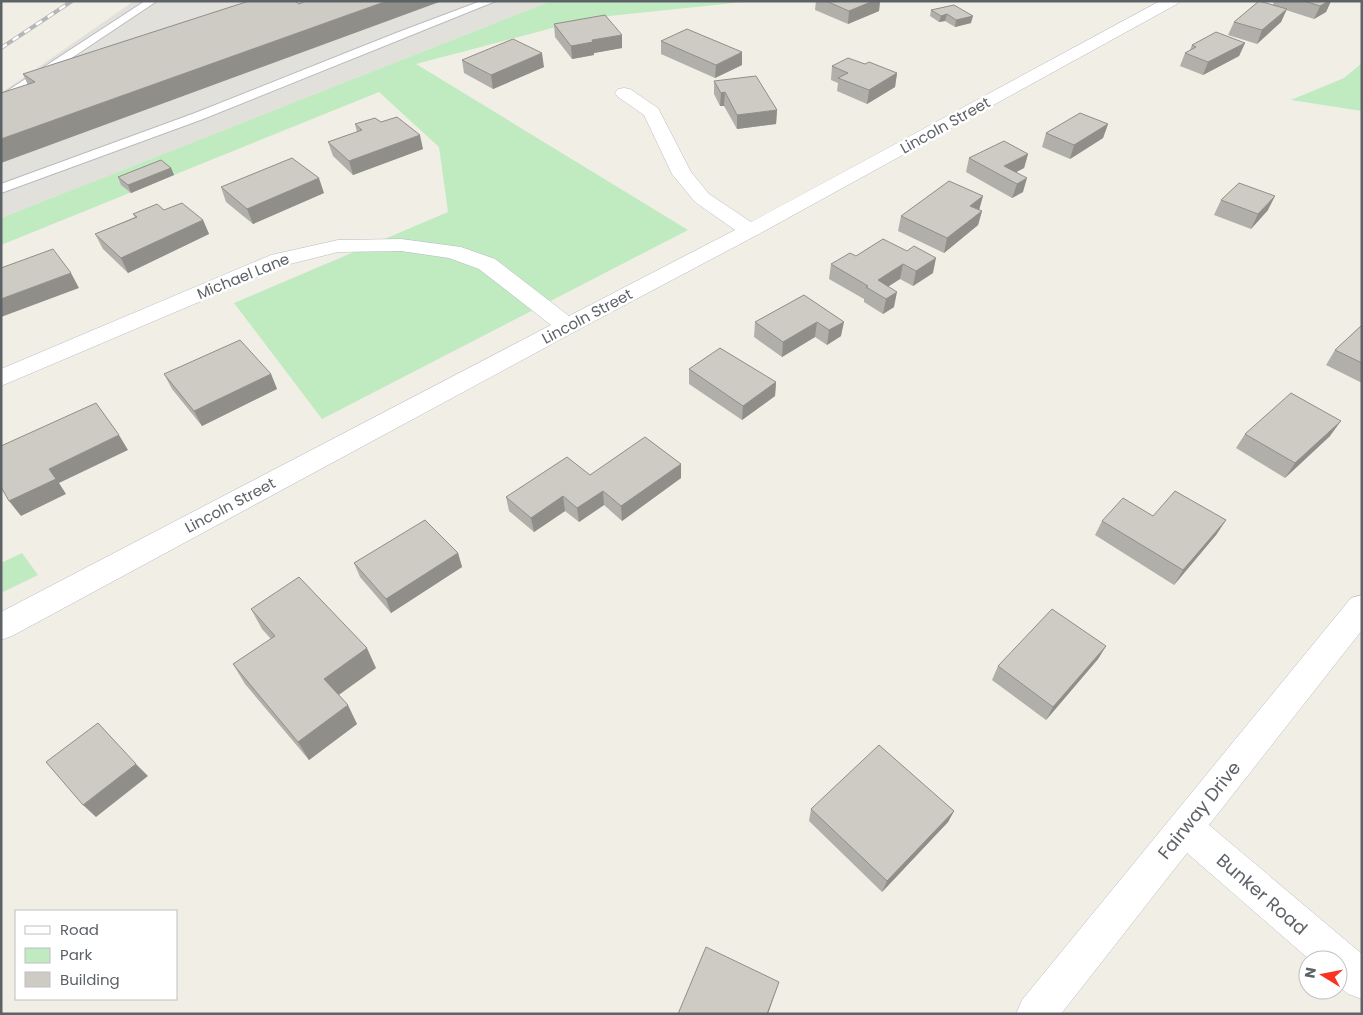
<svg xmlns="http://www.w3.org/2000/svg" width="1363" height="1015" font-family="Poppins,sans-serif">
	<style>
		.industrial { fill: #e1e0da }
		.green { fill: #c0eac0 }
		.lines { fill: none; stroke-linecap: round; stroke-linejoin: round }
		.service-casing { stroke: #b8bbc0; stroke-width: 2 }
		.minor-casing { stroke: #b8bbc0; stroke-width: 1 }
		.service { fill: #fff; fill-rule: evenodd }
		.minor { fill: #fff; fill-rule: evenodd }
		.rail-casing { stroke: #b5b6b7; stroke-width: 4 }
		.rail { stroke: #fff; stroke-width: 2.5; stroke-dasharray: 7; stroke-linecap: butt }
		.wall { fill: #b1afa9 }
		.shaded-wall { fill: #908e89 }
		.building { fill: #cecbc4; stroke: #908e89 }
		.labels { text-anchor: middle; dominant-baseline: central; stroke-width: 5; stroke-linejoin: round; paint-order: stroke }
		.street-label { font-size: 15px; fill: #5d6267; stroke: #fff }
		.near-street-label { font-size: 18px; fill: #5d6267; stroke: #fff }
	</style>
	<rect width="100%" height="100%" fill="#f1eee6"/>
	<!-- industrial -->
	<path class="industrial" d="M134 1H551L1 218V93Z"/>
	<!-- green -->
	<path class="green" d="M551 1H753L590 18 416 64 688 230 322 419 234 303 448 212 439 147 379 92 1 245V218Z
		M1362 63V111L1291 100 1344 78Z
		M22 553 38 575 1 593V563Z"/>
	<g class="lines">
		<defs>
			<path id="service" d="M145 1H157L1 105V95Z
				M481 1H496L203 119 1 193V184L195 113 396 33Z"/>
			<path id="minor" d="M1160 1H1179L1177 4 757 235 587 325 12 636 1 640V612L551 325 479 269 449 258 401 251 338 252 286 265 1 386V369L271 255 338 240 401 239 461 247 495 259 569 316 735 230 695 202 672 174 644 115 618 97 615 93 618 89 624 88 630 89 658 108 691 172 709 194 751 222Z
				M1362 595V630L1209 825 1362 954V999L1348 994 1338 985V960H1310L1187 853 1061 1014H1016L1022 1000 1351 598Z"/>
		</defs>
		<!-- service casing -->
		<use href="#service" class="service-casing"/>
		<!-- minor casing -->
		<use href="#minor" class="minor-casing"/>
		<!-- service -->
		<use href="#service" class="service"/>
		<!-- minor -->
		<use href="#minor" class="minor"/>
		<defs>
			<path id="rail" d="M1 48 72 1"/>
		</defs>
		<!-- rail casing -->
		<use href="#rail" class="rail-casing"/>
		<!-- rail -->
		<use href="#rail" class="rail"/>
	</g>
	<!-- wall -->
	<path class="wall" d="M816 1H880L879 11 848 24 815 10Z
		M1274 1H1331L1326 12 1314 19 1286 10 1281 22 1257 44 1228 35 1234 22 1273 5Z
		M299 4 28 85 23 74Z
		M954 5 971 23 955 27 945 21 939 22 930 16 931 10Z
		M554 24 622 35V48L594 53V55L572 59 555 37Z
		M661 41 742 65 715 78 661 54Z
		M1245 43 1239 56 1203 75 1180 66 1185 53 1190 50 1192 45Z
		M462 60 544 67 493 89 464 73Z
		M865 64 897 73 895 87 867 104 837 91 838 83 831 80 832 66Z
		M714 81 777 110 776 124 737 129 724 106H720L714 94Z
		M381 122 423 149 353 175 333 156 328 142 357 132 355 124Z
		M1108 124 1103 138 1070 159 1042 147 1046 133Z
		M1028 154 1024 168 1016 172 1023 192 1012 198 966 172 969 158Z
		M171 168 174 175 131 193 121 185 118 177Z
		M221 187 324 193 253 224 226 202Z
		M983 196 979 210 982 211 978 225 944 253 898 231 901 216Z
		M1221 200 1268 210 1251 229 1214 215Z
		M164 210 203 220 209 234 128 273 103 249 95 234 135 217 133 214Z
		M883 239 933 273 913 286 900 279 888 286 894 307 883 314 864 302V299L829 279 831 264 856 256Z
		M804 295 841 336 827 345 815 337 782 357 754 337 755 322Z
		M1362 325V383L1326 365 1335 350Z
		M689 369 776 382 775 396 742 420 689 384Z
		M164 374H271L277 389 202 426 172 389Z
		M1245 434 1330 436 1285 478 1236 448Z
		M681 464V478L622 521 604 505 579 522 565 511 534 532 509 511 506 497 590 475Z
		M1153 516 1226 520 1216 535 1174 585 1095 535 1102 521Z
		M458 553 462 567 391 613 360 577 354 563Z
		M251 609 376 668 339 695 357 724 309 760 245 684 233 664 271 639 262 629Z
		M1106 646 1098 659 1046 720 992 680 998 666Z
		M811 809 954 811 948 822 882 892 809 821Z"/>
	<!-- shaded-wall -->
	<path class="shaded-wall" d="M387 1H442L1 163V139Z
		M873 1H880L879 11 848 24 849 11Z
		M1329 1H1331L1326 12 1314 19 1320 6Z
		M1287 9 1281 22 1257 44 1262 30Z
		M947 14 945 21 939 22 941 16Z
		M973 16 971 23 955 27 956 20Z
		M622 35V48L594 53V55L572 59 571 46 592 40Z
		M1245 43 1239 56 1203 75 1208 62Z
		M742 52V65L715 78 716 65Z
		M542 53 544 67 493 89 491 75Z
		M897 73 895 87 867 104 869 90Z
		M725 92 724 106H720L721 93Z
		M777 110 776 124 737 129V115Z
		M1108 124 1103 138 1070 159 1074 145Z
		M420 135 423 149 353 175 349 161Z
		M1028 154 1024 168 1005 178 1004 166Z
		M171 168 174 175 131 193 128 185Z
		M319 178 324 193 253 224 247 209Z
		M1027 178 1023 192 1012 198 1017 184Z
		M983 196 979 210 970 206Z
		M1275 196 1268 210 1251 229 1258 214Z
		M982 211 978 225 944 253 947 238Z
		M203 220 209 234 128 273 121 258Z
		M936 258 933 273 913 286 916 271Z
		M903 264 900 279 877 294 878 280Z
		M71 273 79 288 1 317V299Z
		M897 292 894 307 883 314 886 299Z
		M817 322 815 337 782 357 783 342Z
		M844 322 841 336 827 345 829 330Z
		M271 374 277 389 202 426 194 411Z
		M776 382 775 396 742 420 743 406Z
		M1341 421 1330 436 1285 478 1295 463Z
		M119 435 128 450 59 483 66 494 21 516 9 501 49 469Z
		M681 464V478L622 521 621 506Z
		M603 491 604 505 579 522 577 508Z
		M563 496 565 511 534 532 531 518Z
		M1226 520 1216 535 1174 585 1183 570Z
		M458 553 462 567 391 613 386 599Z
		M1106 646 1098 659 1046 720 1053 707Z
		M367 648 376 668 334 698 324 679Z
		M348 705 357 724 309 760 298 742Z
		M136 764 148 776 96 817 83 805Z
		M954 811 948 822 882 892 887 881Z
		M779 982 776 991 768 1014H767Z"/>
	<!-- building -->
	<path class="building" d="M249 1H295L299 4 306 1H387L1 139V93L35 82 23 74Z
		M826 1H873L849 11Z
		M1259 1 1287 9 1262 30 1234 22Z
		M1304 1H1329L1320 6Z
		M954 5 973 16 956 20 947 14 941 16 931 10Z
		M605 15 622 35 592 40 593 42 571 46 554 24Z
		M687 29 742 52 716 65 661 41Z
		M1216 32 1245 43 1208 62 1185 53 1196 47 1192 45Z
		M513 39 542 53 491 75 462 60Z
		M848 58 865 64 869 62 897 73 869 90 838 78 848 73 832 66Z
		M756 76 777 110 737 115 725 92 721 93 714 81Z
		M1080 113 1108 124 1074 145 1046 133Z
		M397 117 420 135 349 161 328 142 362 130 355 124 375 118 381 122Z
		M1004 141 1028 154 1004 166 1027 178 1017 184 969 158Z
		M292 158 319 178 247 209 221 187Z
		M161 160 171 168 128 185 118 177Z
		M949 181 983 196 970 206 982 211 947 238 901 216Z
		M1239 183 1275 196 1258 214 1221 200Z
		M182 203 203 220 121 258 95 234 137 217 133 214 157 204 164 210Z
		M883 239 907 251 914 246 936 258 916 271 903 264 878 280 897 292 886 299 866 287 868 286 831 264 850 253 856 256Z
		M53 249 71 273 1 299V268Z
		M804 295 844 322 829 330 817 322 783 342 755 322Z
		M1362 325V363L1335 350Z
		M240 340 271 374 194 411 164 374Z
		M720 348 776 382 743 406 689 369Z
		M1291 393 1341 421 1295 463 1245 434Z
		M96 403 119 435 49 469 56 479 9 501 1 487V446Z
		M645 437 681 464 621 506 603 491 577 508 563 496 531 518 506 497 567 457 590 475Z
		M1175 491 1226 520 1183 570 1102 521 1123 498 1153 516Z
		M425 520 458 553 386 599 354 563Z
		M299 577 367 648 324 679 348 705 298 742 233 664 275 636 251 609Z
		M1052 609 1106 646 1053 707 998 666Z
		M98 723 136 764 83 805 46 762Z
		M879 745 954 811 887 881 811 809Z
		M706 947 779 982 767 1014H678Z"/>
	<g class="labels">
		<!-- street labels -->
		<g class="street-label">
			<text transform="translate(945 125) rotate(-29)">Lincoln Street</text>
			<text transform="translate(243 276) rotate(-22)">Michael Lane</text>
			<text transform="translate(587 316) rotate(-28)">Lincoln Street</text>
			<text transform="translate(230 505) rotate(-28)">Lincoln Street</text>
		</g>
		<!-- near-street labels -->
		<g class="near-street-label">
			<text transform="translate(1199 810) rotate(-51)">Fairway Drive</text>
			<text transform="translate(1262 894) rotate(41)">Bunker Road</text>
		</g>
	</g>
	<!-- border -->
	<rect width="1363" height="1015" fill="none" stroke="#5d6267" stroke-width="5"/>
	<!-- legend -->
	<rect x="15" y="910" width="162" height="90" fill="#ffffff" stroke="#bec0c2"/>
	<rect x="25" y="926" width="25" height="8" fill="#ffffff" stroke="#bec0c2"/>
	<text x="60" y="935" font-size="15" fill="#5d6267">Road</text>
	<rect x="25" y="948" width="25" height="15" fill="#c0eac0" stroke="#bec0c2"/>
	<text x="60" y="960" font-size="15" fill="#5d6267">Park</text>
	<rect x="25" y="972" width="25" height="15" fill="#cecbc4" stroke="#bec0c2"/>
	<text x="60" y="985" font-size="15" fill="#5d6267">Building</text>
	<!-- north arrow -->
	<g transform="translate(1323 975) rotate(280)"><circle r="24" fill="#ffffff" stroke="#bec0c2"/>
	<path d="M0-4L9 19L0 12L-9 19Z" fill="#f93423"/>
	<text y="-8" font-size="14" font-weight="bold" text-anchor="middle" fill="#5d6267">N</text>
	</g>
</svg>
